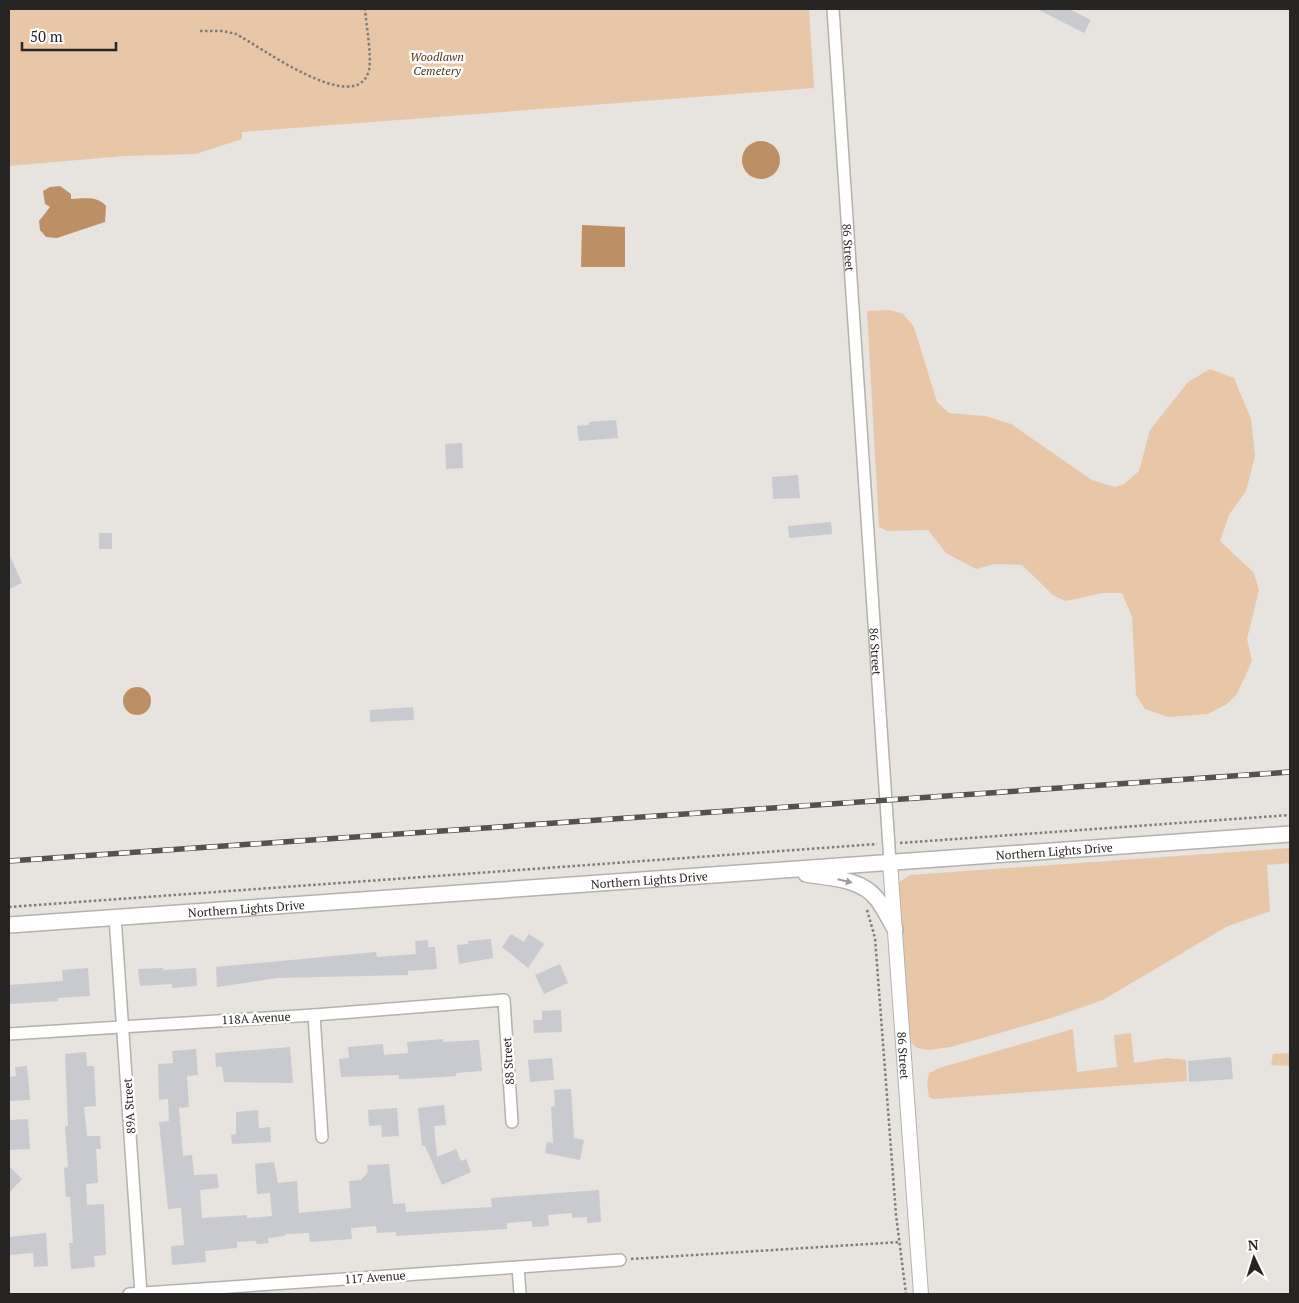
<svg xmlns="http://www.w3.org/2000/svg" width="1299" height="1303" font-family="'PT Serif',serif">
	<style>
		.green { fill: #e8c7a9 }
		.water { fill: #bd8f64 }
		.building { fill: #c9cacf }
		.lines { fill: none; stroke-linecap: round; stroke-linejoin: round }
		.minor-casing { stroke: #b5b0ac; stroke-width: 14 }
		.tertiary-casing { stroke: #b5b0ac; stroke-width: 16 }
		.secondary-casing { stroke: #b5b0ac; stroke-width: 18 }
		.path { stroke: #7e7c78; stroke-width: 2.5; stroke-dasharray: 2.5 2.5; stroke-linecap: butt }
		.minor { stroke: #fff; stroke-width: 11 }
		.tertiary { stroke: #fff; stroke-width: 14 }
		.secondary { stroke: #fff; stroke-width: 15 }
		.rail-casing { stroke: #53524f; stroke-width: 5.5 }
		.rail { stroke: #fff; stroke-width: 4; stroke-dasharray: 11; stroke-linecap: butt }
		.oneway { fill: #9d9d9c }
		.labels { text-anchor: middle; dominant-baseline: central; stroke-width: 5; stroke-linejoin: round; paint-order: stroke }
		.park-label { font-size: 12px; font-style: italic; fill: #543412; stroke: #fff }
		.street-label { font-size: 12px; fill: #262523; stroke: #fff }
	</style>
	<rect width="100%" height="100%" fill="#e7e3de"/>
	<!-- green -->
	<path class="green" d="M9 9H809L814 88 242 132V139L196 154 124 156 9 166Z
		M890 310 903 314 914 327 937 402 949 413 985 416 1011 424 1092 480 1115 487 1124 484 1139 471 1150 430 1188 382 1210 369 1234 378 1251 419 1255 456 1246 491 1229 515 1220 541 1254 573 1259 590 1247 639 1252 661 1237 694 1227 704 1208 714 1168 717 1145 709 1136 695 1132 617 1122 593H1103L1066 601 1054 596 1022 565 995 564 976 569 946 553 928 530 887 531 879 527 867 311Z
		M1290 848V863L1267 865 1270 911 1226 927 1103 1000 1048 1019 951 1047 928 1050 917 1048 908 1040 898 883 910 875Z
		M1073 1029 1077 1072 1117 1067 1114 1035 1131 1033 1134 1063 1167 1058 1186 1060 1187 1081 933 1099 929 1097 927 1083 929 1073 939 1068Z
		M1290 1053V1066L1271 1065 1273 1054Z"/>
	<!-- water -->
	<path class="water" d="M742 160a19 19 0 1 1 38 0a19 19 0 1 1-38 0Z
		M60 186 71 194V199C84 199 96 195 106 206L105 222 57 238 46 237 40 230 39 221 50 207 45 204 43 191 50 187Z
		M582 225 625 227V267H581Z
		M123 701a14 14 0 1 1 28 0a14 14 0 1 1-28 0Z"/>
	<!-- building -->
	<path class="building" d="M1037 9H1069L1091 20 1084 33Z
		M616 420 618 438 579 441 577 426 589 425V422Z
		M462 443 463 468 446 469 445 444Z
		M798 475 800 498 773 499 772 477Z
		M831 522 832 534 789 538 788 526Z
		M99 533H112V549H99Z
		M9 554 22 583 9 589Z
		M413 707 414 720 370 722V710Z
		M511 934 524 942 529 934 544 944 528 968 502 947Z
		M491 939 493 958 459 964 457 945 468 944V941Z
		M428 940V947H435L437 969 408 971V975L277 978 217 987 216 967 376 952 377 957 416 954 415 941Z
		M560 964 568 983 544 994 535 975Z
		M88 968 90 996 58 998V1001L9 1004V985L63 981 62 970Z
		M163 968 164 970 196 968 197 986 172 988V984L140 986 138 969Z
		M561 1010 562 1032 534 1033 533 1020H542V1011Z
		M443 1039V1042L479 1040 482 1071 456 1073V1076L429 1078 399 1079V1075L341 1077 339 1059 349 1058 348 1047 383 1044 384 1055 408 1053 407 1042Z
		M290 1047 293 1083 224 1082 222 1066 216 1067 215 1053Z
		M196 1049 198 1075 187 1076 189 1107 179 1108 183 1156 192 1155 194 1175 217 1174 219 1188 200 1190 202 1218 247 1215V1218L272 1216 270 1193 257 1194 255 1164 274 1162 278 1183 297 1181 299 1213 351 1208 349 1181 361 1180 368 1172 367 1165 389 1164 393 1204 405 1203 406 1212 492 1207 491 1198 599 1190 601 1222 587 1223V1217L572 1218V1213L548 1215 549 1226 532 1227V1221L507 1223V1229L396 1236V1232L377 1233 376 1226 351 1228 352 1239 310 1242 309 1233 285 1234V1236L268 1238 269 1243 257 1244 256 1241 237 1242V1248L205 1251 206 1262 172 1265 171 1246 184 1245 181 1208 168 1209 159 1122 169 1121 168 1099 159 1100 158 1064 173 1063 172 1051Z
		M86 1052 87 1066H94L96 1106 84 1107 87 1136H100L101 1149H96L98 1183 86 1184 87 1205 104 1204 106 1255 94 1256 95 1267 71 1269 69 1243H73L70 1197H66L64 1168 68 1167 65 1126H68L65 1054Z
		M1231 1057 1233 1079 1189 1082 1188 1061Z
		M552 1058 554 1080 530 1082 528 1060Z
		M27 1066 30 1100 9 1101V1077L16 1076 15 1067Z
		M571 1089 574 1138 584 1140 580 1160 545 1153 547 1142 553 1143 551 1107 555 1106 554 1090Z
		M444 1105 446 1125 434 1126 437 1157 456 1149 461 1161 466 1159 471 1172 442 1185 425 1146H422L418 1108Z
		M397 1108 399 1136 382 1137 381 1125 369 1126 368 1110Z
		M258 1110 259 1128 270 1127 271 1142 232 1144 231 1135 236 1134V1112Z
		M28 1119 30 1149 9 1150V1120Z
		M9 1166 22 1179 9 1193Z
		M46 1233 48 1266 34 1267 33 1253 9 1255V1237Z"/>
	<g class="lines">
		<defs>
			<g id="minor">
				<path id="s1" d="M833 9 890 862"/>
				<path d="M115 917 141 1294"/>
				<path d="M314 1015 322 1137"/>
				<path d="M9 1034 314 1015 504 1000 512 1122"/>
				<path d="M518 1267 520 1294"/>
				<path d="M129 1294 620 1260"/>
			</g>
			<g id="tertiary">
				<path id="s2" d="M890 862 921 1294"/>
			</g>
			<g id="secondary">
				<path d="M806 874C829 878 861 878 877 899 884 908 889 919 895 929"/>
				<path id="s3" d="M9 925 1290 834"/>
			</g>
		</defs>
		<!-- minor casing -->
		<use href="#minor" class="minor-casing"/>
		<!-- tertiary casing -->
		<use href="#tertiary" class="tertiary-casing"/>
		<!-- secondary casing -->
		<use href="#secondary" class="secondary-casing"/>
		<!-- path -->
		<path class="path" d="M200 31H223L236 34C258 45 357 119 369 70 372 55 366 25 365 9
			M900 843 1290 815
			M9 907 877 844
			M867 910 875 938 896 1215 906 1294
			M631 1259 900 1242"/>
		<!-- minor -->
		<use href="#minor" class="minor"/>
		<!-- tertiary -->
		<use href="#tertiary" class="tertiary"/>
		<!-- secondary -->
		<use href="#secondary" class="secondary"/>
		<defs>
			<path id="rail" d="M9 861 1290 772"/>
		</defs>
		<!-- rail casing -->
		<use href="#rail" class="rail-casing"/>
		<!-- rail -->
		<use href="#rail" class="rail"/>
	</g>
	<!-- one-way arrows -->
	<defs><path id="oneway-solid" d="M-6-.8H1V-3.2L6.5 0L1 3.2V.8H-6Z" transform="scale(1.25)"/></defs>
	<use class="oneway" href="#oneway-solid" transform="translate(845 881) rotate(13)"/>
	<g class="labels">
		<!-- park labels -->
		<g class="park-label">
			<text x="437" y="56">Woodlawn<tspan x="437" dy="14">Cemetery</tspan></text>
		</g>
		<!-- street labels -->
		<g class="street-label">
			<text stroke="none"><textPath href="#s1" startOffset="239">86 Street</textPath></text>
			<text stroke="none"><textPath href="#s1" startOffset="644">86 Street</textPath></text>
			<text stroke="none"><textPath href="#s3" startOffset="1048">Northern Lights Drive</textPath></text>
			<text stroke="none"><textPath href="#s3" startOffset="642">Northern Lights Drive</textPath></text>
			<text stroke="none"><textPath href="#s3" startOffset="238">Northern Lights Drive</textPath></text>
			<text transform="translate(256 1018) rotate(-3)">118A Avenue</text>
			<text stroke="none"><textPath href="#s2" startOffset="194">86 Street</textPath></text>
			<text transform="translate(508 1061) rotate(-94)">88 Street</text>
			<text transform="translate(129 1106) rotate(-94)">89A Street</text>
			<text transform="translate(375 1277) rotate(-4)">117 Avenue</text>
		</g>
	</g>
	<!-- border -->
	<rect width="1299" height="1303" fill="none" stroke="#262523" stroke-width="20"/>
	<!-- north arrow -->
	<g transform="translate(1254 1258) rotate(356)" stroke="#ffffff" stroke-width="4" paint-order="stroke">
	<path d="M0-4L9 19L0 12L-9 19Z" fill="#262523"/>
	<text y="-8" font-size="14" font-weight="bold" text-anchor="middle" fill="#262523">N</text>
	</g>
	<!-- scale -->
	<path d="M22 42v8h94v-8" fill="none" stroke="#262523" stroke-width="2.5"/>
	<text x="30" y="42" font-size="15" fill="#262523" stroke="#ffffff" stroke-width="4" paint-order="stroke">50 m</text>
</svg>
